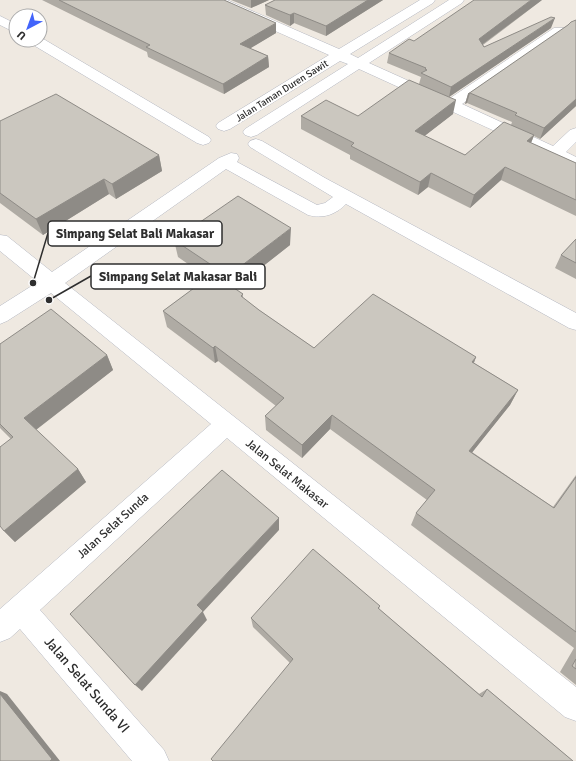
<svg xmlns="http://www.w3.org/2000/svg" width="576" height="761" font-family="Signika,sans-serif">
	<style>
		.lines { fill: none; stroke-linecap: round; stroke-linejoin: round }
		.minor-casing { stroke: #b4b7c1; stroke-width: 1 }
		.minor { fill: #fff; fill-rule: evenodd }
		.wall { fill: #afaba4 }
		.shaded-wall { fill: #8e8b86 }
		.building { fill: #cbc7bf; stroke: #8e8b86 }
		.labels { text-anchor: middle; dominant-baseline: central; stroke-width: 3.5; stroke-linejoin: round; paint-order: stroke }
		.far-street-label { font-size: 10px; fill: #2e2e2e; stroke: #fff }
		.street-label { font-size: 12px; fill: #2e2e2e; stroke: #fff }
		.near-street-label { font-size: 14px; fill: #2e2e2e; stroke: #fff }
		.leader { fill: none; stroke: #2e2e2e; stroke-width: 1.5 }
		.callout-dot { fill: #2e2e2e; stroke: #fff; stroke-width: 1.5 }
		.callout { fill: #fff; stroke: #2e2e2e; stroke-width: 1.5 }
		.callout-label { font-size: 13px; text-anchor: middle; font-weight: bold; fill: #2e2e2e }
	</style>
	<rect width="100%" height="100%" fill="#efe9e1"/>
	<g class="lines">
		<defs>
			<path id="minor" d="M211 0H227L339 49 420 0H435L433 3 350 54 358 58 449 0H464L462 3 369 63 449 99 554 28H564L566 31 564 34 462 104 553 146 570 130 576 128V142L566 152 576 157V168L359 69 257 135 251 137 245 135 243 132 245 129 348 64 340 61 230 129 224 131 218 129 216 126 218 123 329 55 213 3Z
				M0 16 16 24V33L0 25Z
				M40 37 209 137 211 140 209 143 203 145 197 143 30 43 28 40H40Z
				M256 139 262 141 325 178 576 313V330L569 328 346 204C335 215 323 219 308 215L226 169 65 283 576 687V721L565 717 227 438 40 610 164 750 169 761H132L20 629 10 638 0 642V609L211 424 51 293 7 321 0 324V306L38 282 0 251V235L7 236 52 272 219 158 231 153 237 154 239 158 237 162 317 205 325 203 333 197 250 147 248 144 250 141Z"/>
		</defs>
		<!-- minor casing -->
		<use href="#minor" class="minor-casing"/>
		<!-- minor -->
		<use href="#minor" class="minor"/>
	</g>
	<!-- wall -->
	<path class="wall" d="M42 0H224L276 33 250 48 268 56 269 67 224 94 148 57 147 52Z
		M231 0H269L251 8Z
		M275 0H383L326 36 294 23 290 26 266 15 265 5Z
		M542 0 483 45 484 47 551 28 449 97 453 114 424 136 465 155 511 125 512 122 467 103 465 104 468 94 576 20V106L540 139 534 136 531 143 576 163V216L501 180 470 208 428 187 418 195 350 159V155L301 129V116H358L419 84 421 77 387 63 389 53Z
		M0 121 159 155 162 171 116 199 109 194 43 235 0 203Z
		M576 239V279L555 268 561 255Z
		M174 240 290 245 234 289 243 294V298L259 310 314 348 476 357 474 363 518 390 510 405 472 452 553 507 576 475V685L560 672 574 648 411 525 416 513 427 500 330 429 302 458 266 430 265 416 276 406 218 361 215 363 167 327 163 311 208 278 178 257Z
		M0 344 107 355 113 370 36 430 78 469 86 482 15 542 4 531 11 439 0 428Z
		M380 606 379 609 479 694 487 689 573 761 290 663 253 627 251 618Z"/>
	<!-- shaded-wall -->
	<path class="shaded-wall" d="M251 0H269L251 8Z
		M368 0H383L326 36V26Z
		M531 0H542L476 49 479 39Z
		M294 13V23L290 26V15Z
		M555 18 551 28 449 97 451 87Z
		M276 23V33L241 54 240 44Z
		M268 56 269 67 224 94 223 84Z
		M470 93 467 103 465 104 468 94Z
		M576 99V106L540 139 544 128Z
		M456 100 453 114 413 145 415 131Z
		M534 135 529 148 527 141Z
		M159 155 162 171 116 199 112 184Z
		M505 167 501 180 470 208 474 195Z
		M431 173 428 187 418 195 420 182Z
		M104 179 109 194 43 235 36 219Z
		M291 228 290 245 229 293 228 276Z
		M215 346 218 361 215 363 213 348Z
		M107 355 113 370 33 432 24 418Z
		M476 357 470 372 472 362Z
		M518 390 510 405 463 464 469 451Z
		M332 415 330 429 302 458V445Z
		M78 469 86 482 15 542 4 531Z
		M279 518V530L203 612 207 620 142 691 135 685 197 605Z
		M0 691 7 694 60 761H50L0 694Z"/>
	<!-- building -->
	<path class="building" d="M59 0H224L276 23 240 44 268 56 223 84 146 47 150 45Z
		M275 0H368L326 26 294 13 290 15 265 5Z
		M474 0H531L479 39 484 47 551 17 555 18 451 87 421 73 427 70 425 69 426 68 389 53 409 39 414 41Z
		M576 20V99L544 128 515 115 517 113 470 93 468 94 568 25 571 22Z
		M409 80 456 100 415 131 465 155 504 122 534 135 527 141 576 163V200L505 167 474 195 431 173 420 182 351 146 354 143 301 116 326 100 358 116Z
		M56 94 159 155 112 184 104 179 36 219 0 193V121Z
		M238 196 291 228 228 276 174 240Z
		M576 239V263L561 255Z
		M213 274 243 294 241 296 259 310 314 348 373 294 476 357 472 362 518 390 469 451 554 508 576 477V632L416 513 435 490 332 415 302 445 265 416 284 398 215 346 213 348 163 311Z
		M51 309 107 355 24 418 78 469 4 531 0 526V447L13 437 0 424V344Z
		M222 470 279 518 197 605 203 611 135 685 70 614Z
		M313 549 380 606 378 608 482 697 487 689 573 761H213L211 759 293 659 251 618Z
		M576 659V669L572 666Z
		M0 694 52 759 50 761H0Z"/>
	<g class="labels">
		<!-- far-street labels -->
		<g class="far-street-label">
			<text transform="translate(282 91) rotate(-32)">Jalan Taman Duren Sawit</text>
		</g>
		<!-- street labels -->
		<g class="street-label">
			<text transform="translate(287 474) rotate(39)">Jalan Selat Makasar</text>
			<text transform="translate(113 526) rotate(-42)">Jalan Selat Sunda</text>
		</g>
		<!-- near-street labels -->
		<g class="near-street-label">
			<text transform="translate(87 685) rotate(49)">Jalan Selat Sunda VI</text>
		</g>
	</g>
	<!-- callouts -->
	<path class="leader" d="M33 283L48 233M49 300L91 276"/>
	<g class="callout-dot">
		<circle cx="33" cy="283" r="4"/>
		<circle cx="49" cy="300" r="4"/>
	</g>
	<g class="callout">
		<rect x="48" y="221" width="174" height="25" rx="4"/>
		<rect x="91" y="264" width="174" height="25" rx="4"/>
	</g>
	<g class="callout-label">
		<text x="135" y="238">Simpang Selat Bali Makasar</text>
		<text x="178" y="281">Simpang Selat Makasar Bali</text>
	</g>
	<!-- north arrow -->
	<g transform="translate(28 28) rotate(221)"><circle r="19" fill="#ffffff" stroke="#ababab"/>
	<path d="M0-3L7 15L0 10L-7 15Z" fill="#4264fb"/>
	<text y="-6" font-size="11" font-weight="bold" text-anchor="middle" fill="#2e2e2e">U</text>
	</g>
</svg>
